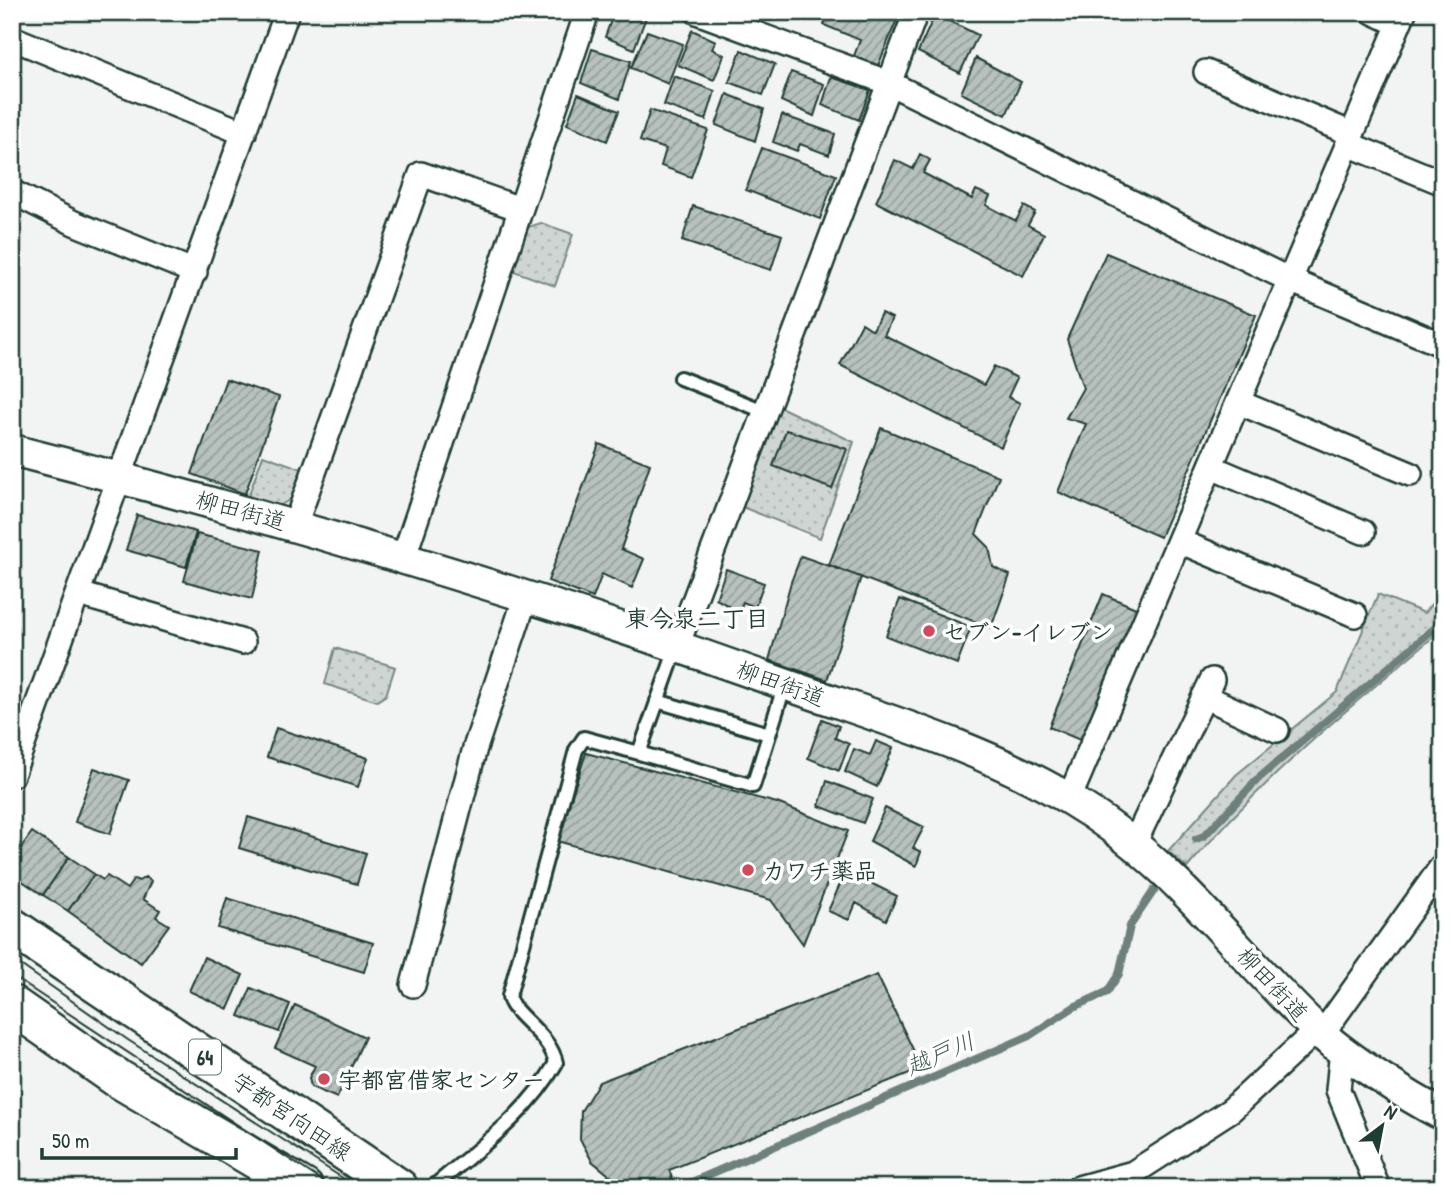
<svg xmlns="http://www.w3.org/2000/svg" width="1455" height="1200" font-family="'Patrick Hand','Klee One',sans-serif">
	<style>
		.grass { fill: url(#grass-dots); stroke: #768984; stroke-width: 2 }
		.lines { fill: none; stroke-linecap: round; stroke-linejoin: round }
		.stream { stroke: #6d807b; stroke-width: 8 }
		.building { fill: url(#building-hatch); stroke: #1f3d34; stroke-width: 2 }
		.service-casing { stroke: #1f3d34; stroke-width: 18 }
		.minor-casing { stroke: #1f3d34; stroke-width: 28 }
		.tertiary-casing { stroke: #1f3d34; stroke-width: 35 }
		.primary-casing { stroke: #1f3d34; stroke-width: 42 }
		.service { stroke: #fff; stroke-width: 12 }
		.minor { stroke: #fff; stroke-width: 23 }
		.tertiary { stroke: #fff; stroke-width: 30 }
		.primary { stroke: #fff; stroke-width: 37 }
		.tram { stroke: #1f3d34; stroke-width: 2 }
		.poi-dot { fill: #d1495b; stroke: #fff; stroke-width: 2.5 }
		.labels { text-anchor: middle; dominant-baseline: central; stroke-width: 7; stroke-linejoin: round; paint-order: stroke }
		.shield { fill: #fff; stroke: #627771; stroke-width: 2 }
		.shield-label { font-size: 21px; font-weight: bold; fill: #1f3d34 }
		.street-label { font-size: 23px; fill: #1f3d34; stroke: #fff }
		.poi-label { font-size: 23px; font-weight: bold; fill: #1f3d34; stroke: #fff; text-anchor: start }
		.neighbourhood-label { font-size: 24px; font-weight: bold; fill: #1f3d34; stroke: #fff }
		.water-label { font-size: 24px; font-style: italic; fill: #465f57; stroke: #fff }
	</style>
	<defs>
		<pattern id="grass-dots" width="8" height="8" patternUnits="userSpaceOnUse" patternTransform="scale(1.75)"><rect width="8" height="8" fill="#ced5d3"/><path d="M2 2h.1M6 6h.1" fill="none" stroke="#b0b8b6" stroke-width="1.8" stroke-linecap="round"/></pattern>
		<pattern id="building-hatch" width="6" height="6" patternUnits="userSpaceOnUse" patternTransform="scale(1.75)"><rect width="6" height="6" fill="#b7c1bd"/><path d="M-1 1l2-2M0 6l6-6M5 7l2-2" fill="none" stroke="#949e9a"/></pattern>
	</defs>
	<rect width="100%" height="100%" fill="#f2f3f3"/>
	<filter id="ink" filterUnits="userSpaceOnUse"><feTurbulence type="fractalNoise" baseFrequency=".0143" numOctaves="2"/><feDisplacementMap in="SourceGraphic" scale="14" xChannelSelector="R" yChannelSelector="G"/><feConvolveMatrix kernelMatrix="1 2 1 2 8 2 1 2 1" color-interpolation-filters="sRGB"/></filter>
	<g filter="url(#ink)">
		<!-- grass -->
		<path class="grass" d="M541 223 573 234 555 286 511 270 525 228Z
			M780 407 854 442 820 538 742 507Z
			M263 455 305 470 296 496 279 506 248 497Z
			M1443 590V629C1353 704 1263 778 1187 868L1168 851 1236 775 1337 692 1378 594 1424 613Z
			M335 648 395 667 386 695 377 701 325 684Z"/>
		<g class="lines">
			<!-- stream -->
			<path class="stream" d="M1196 839 1204 836 1259 778 1443 621
				M678 1188 1029 1036 1074 1007 1107 992 1119 974 1130 926 1155 889"/>
		</g>
		<!-- building -->
		<path class="building" d="M614 12H648L634 49 605 37Z
			M829 12H900L878 66 854 56 860 40 824 25Z
			M935 14 978 35 960 73 918 52Z
			M692 30 716 41 712 49 724 55 714 80 678 65Z
			M647 31 683 44 668 84 631 68Z
			M592 49 631 61 619 99 581 83Z
			M741 50 775 64 763 95 729 82Z
			M976 58 1021 82 1006 115 961 93Z
			M791 72 824 84 814 116 781 101Z
			M674 76 715 91 706 120 664 105Z
			M831 77 870 90 859 120 822 105Z
			M578 94 619 111 607 141 567 124Z
			M727 94 764 109 755 141 716 125Z
			M650 110 708 130 691 177 661 166 666 149 640 141Z
			M782 115 835 134 829 155 800 144 797 151 773 142Z
			M762 148 836 175 820 219 746 190Z
			M920 154 930 160 923 173 972 199 976 190 990 196 986 205 1016 221 1024 206 1035 212 1028 225 1044 234 1023 276 876 202 895 160 913 169Z
			M693 206 782 235 771 270 682 241Z
			M1106 253 1256 315 1160 537 1058 492 1086 424 1066 418 1083 388 1067 339Z
			M881 313 892 318 884 335 984 385 994 366 1017 378 1008 397 1020 403 1001 447 840 365 862 323 873 330Z
			M226 379 279 397 245 494 192 474Z
			M881 428 999 476 976 534 989 547 993 567 1010 575 991 628 829 565Z
			M786 430 847 449 832 489 773 466Z
			M599 444 650 464 621 549 644 559 632 588 602 574 593 598 548 581Z
			M137 515 196 532 186 567 126 550Z
			M197 534 263 550 252 599 184 581Z
			M801 556 861 577 827 680 769 660 791 582Z
			M726 569 764 583 755 607 743 602 738 614 727 612 729 606 716 599Z
			M1103 594 1143 611 1087 743 1049 727Z
			M900 599 971 627 957 664 886 636Z
			M822 719 839 726 835 738 849 744 839 771 808 758Z
			M276 728 368 758 358 787 267 757Z
			M876 741 893 748 877 787 845 772 854 749 870 755Z
			M586 753 777 803 848 831 803 944 771 900 557 841Z
			M94 768 129 780 110 834 75 822Z
			M827 781 873 799 863 823 819 806Z
			M885 808 924 827 913 848 921 852 916 866 870 841Z
			M248 817 366 853 357 884 239 848Z
			M32 832 69 857 43 895 12 874V860Z
			M69 857 94 874 68 911 43 895Z
			M846 871 897 896 886 920 856 903 849 920 828 911Z
			M94 874 103 880 107 876 127 889 134 879 139 881 145 877 151 881 143 899 160 910 156 917 169 925 141 963 68 911Z
			M227 898 373 943 364 972 218 928Z
			M204 957 243 975 228 1009 189 991Z
			M877 975 922 1068 669 1170 676 1188H652L649 1181 632 1183 614 1179 592 1161 580 1139 581 1111 599 1082Z
			M251 988 290 1004 279 1032 239 1016Z
			M295 1005 365 1037 337 1098 311 1087 309 1078 315 1066 275 1048Z"/>
		<g class="lines">
			<defs>
				<path id="service" d="M680 378 764 411
					M657 701 769 734
					M639 753 753 786 785 684
					M432 1188C476 1150 527 1115 556 1063 550 1033 510 1014 509 996L576 750 584 738 639 753 677 646"/>
				<path id="minor" d="M697 12 889 83 1292 281 1443 345
					M1373 12 1399 24
					M12 38 244 133
					M1206 72 1352 134
					M1348 144 1443 183
					M12 192 74 223 195 272
					M1238 402 1410 474
					M1211 467 1363 532
					M295 525 421 174 520 209
					M1179 541 1355 615
					M404 556 587 12
					M79 594 243 642
					M677 646 916 12
					M1204 696 1277 730
					M12 775 287 12
					M1069 799 1404 12
					M1134 844 1212 680
					M413 985 475 748 526 596
					M1322 1034 1443 865
					M1342 1049 1338 1090 1378 1188
					M1078 1188 1133 1173 1231 1110 1317 1030"/>
				<path id="tertiary" d="M12 450C268 515 521 590 770 679 870 715 976 744 1069 799 1173 860 1231 948 1316 1029 1344 1056 1408 1097 1443 1115"/>
				<path id="primary" d="M12 927 399 1188
					M12 1005 117 1078 304 1188"/>
			</defs>
			<!-- service casing -->
			<use href="#service" class="service-casing"/>
			<!-- minor casing -->
			<use href="#minor" class="minor-casing"/>
			<!-- tertiary casing -->
			<use href="#tertiary" class="tertiary-casing"/>
			<!-- primary casing -->
			<use href="#primary" class="primary-casing"/>
			<!-- service -->
			<use href="#service" class="service"/>
			<!-- minor -->
			<use href="#minor" class="minor"/>
			<!-- tertiary -->
			<use href="#tertiary" class="tertiary"/>
			<!-- primary -->
			<use href="#primary" class="primary"/>
			<!-- tram -->
			<path class="tram" d="M12 959 128 1040 358 1188
				M12 976 333 1188"/>
		</g>
	</g>
	<!-- markers -->
	<g class="poi-dot">
		<circle cx="929" cy="631" r="7"/>
		<circle cx="748" cy="870" r="7"/>
		<circle cx="324" cy="1079" r="7"/>
	</g>
	<g class="labels">
		<!-- shield labels -->
		<rect class="shield" x="189" y="1039.5" width="32" height="35" rx="5"/>
		<g class="shield-label">
			<text x="205" y="1057">64</text>
		</g>
		<!-- street labels -->
		<g class="street-label">
			<text transform="translate(241 510) rotate(15)">柳田街道</text>
			<text transform="translate(781 683) rotate(20)">柳田街道</text>
			<text transform="translate(1273 984) rotate(47)">柳田街道</text>
			<text transform="translate(292 1116) rotate(34)">宇都宮向田線</text>
		</g>
		<!-- poi labels -->
		<g class="poi-label">
			<text x="943" y="631">セブン-イレブン</text>
			<text x="762" y="870">カワチ薬品</text>
			<text x="338" y="1079">宇都宮借家センター</text>
		</g>
		<!-- neighbourhood labels -->
		<g class="neighbourhood-label">
			<text x="697" y="618">東今泉二丁目</text>
		</g>
		<!-- water labels -->
		<g class="water-label">
			<text transform="translate(940 1053) rotate(-23)">越戸川</text>
		</g>
	</g>
	<!-- margin -->
	<rect width="1455" height="1200" fill="none" stroke="#fff" stroke-width="42"/>
	<rect x="21" y="21" width="1413" height="1158" fill="none" stroke="#1f3d34" stroke-width="2.5" filter="url(#ink)"/>
	<!-- north arrow -->
	<g transform="translate(1382 1126) rotate(32)" stroke="#ffffff" stroke-width="5" paint-order="stroke">
	<path d="M0-5L12 26L0 18L-12 26Z" fill="#1f3d34"/>
	<text y="-10" font-size="19" font-weight="bold" text-anchor="middle" fill="#1f3d34">N</text>
	</g>
	<!-- scale -->
	<path d="M42 1148v10h194v-10" fill="none" stroke="#1f3d34" stroke-width="3.5"/>
	<text x="52" y="1148" font-size="21" fill="#1f3d34" stroke="#ffffff" stroke-width="5" paint-order="stroke">50 m</text>
</svg>
